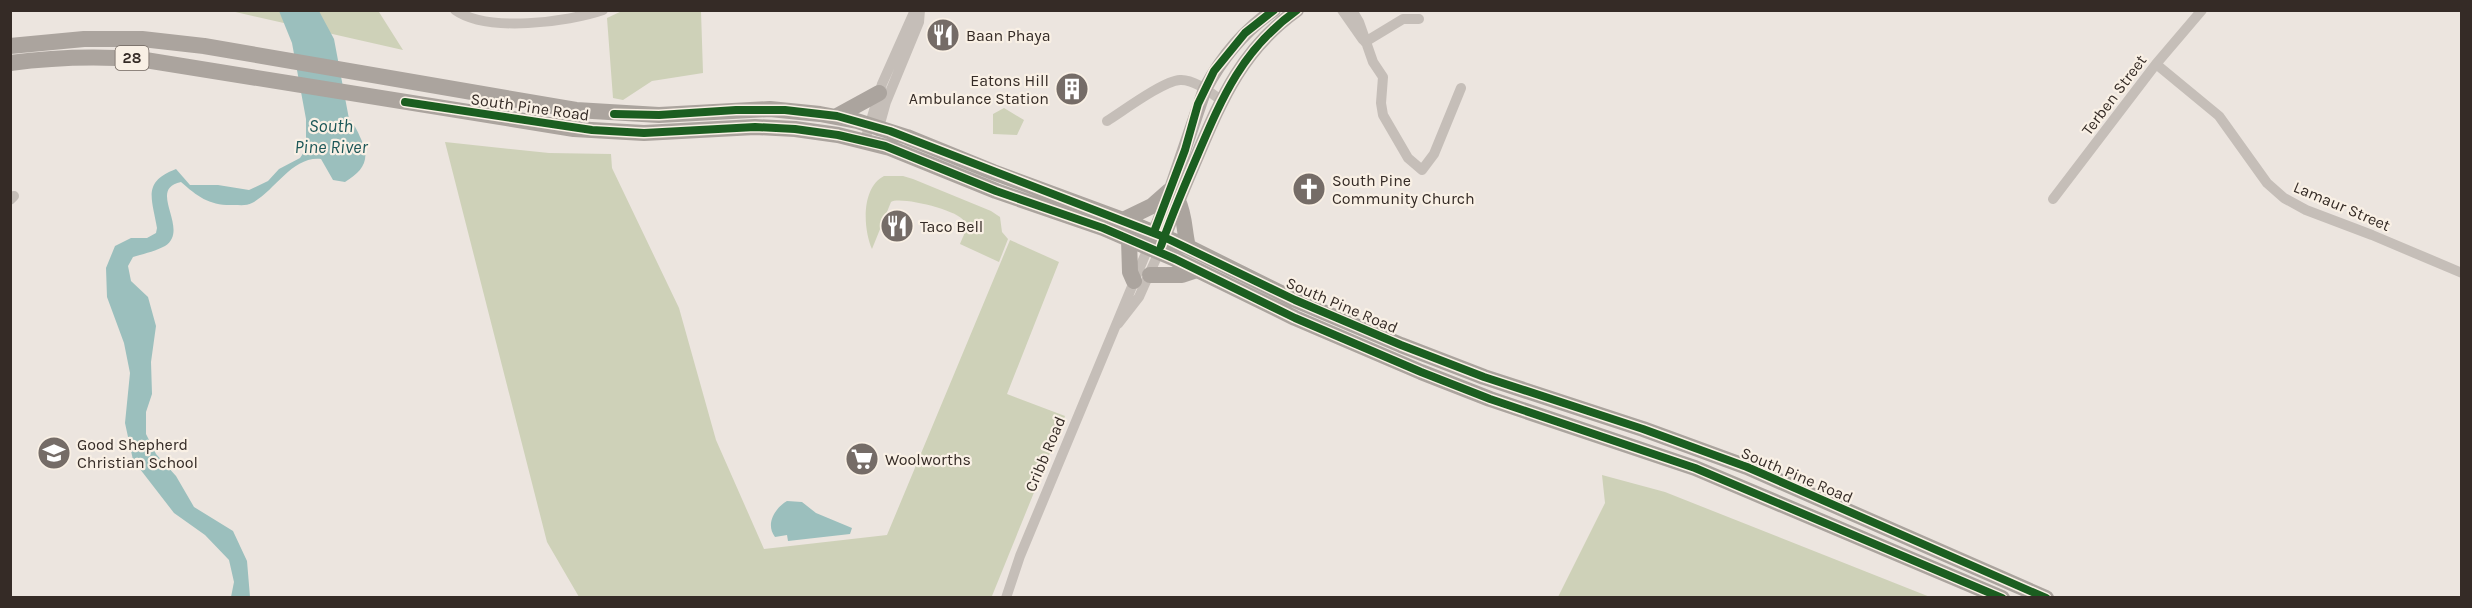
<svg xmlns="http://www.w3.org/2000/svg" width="2472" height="608" font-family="Karla,sans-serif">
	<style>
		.green { fill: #ced1b8 }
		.water { fill: #9bbfbd }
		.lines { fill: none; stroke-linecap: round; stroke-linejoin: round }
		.minor { stroke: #c5beb8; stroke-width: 10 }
		.major { stroke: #b4aca7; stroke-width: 14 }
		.highway { stroke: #aba49e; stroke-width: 16 }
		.cycleway-casing { stroke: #f9f0e5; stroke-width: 11 }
		.cycleway { stroke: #1b5e20; stroke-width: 8 }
		.labels { text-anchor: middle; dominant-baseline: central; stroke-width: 4.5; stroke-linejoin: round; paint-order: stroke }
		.shield { fill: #f9f0e5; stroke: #70665f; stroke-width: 1.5 }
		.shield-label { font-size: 15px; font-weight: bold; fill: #352b26 }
		.poi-label { font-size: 16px; fill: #352b26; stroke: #f9f0e5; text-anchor: start }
		.street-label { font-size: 16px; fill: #352b26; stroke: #f9f0e5 }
		.water-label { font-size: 18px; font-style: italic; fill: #1b5657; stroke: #f9f0e5 }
	</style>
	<rect width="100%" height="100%" fill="#ece5df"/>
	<!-- green -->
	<path class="green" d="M624 10 701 11 703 73 652 81 623 100 613 98 607 18Z
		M231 11H375L379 12 403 50Z
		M1004 108 1024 120 1017 135 993 134V114Z
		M445 142 549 153 611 154 612 168 679 308 716 440 764 549 887 535 1010 240 1059 262 1007 394 1065 416 992 596 994 597H579L547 542Z
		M884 176H903L913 179 991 211 1000 217 1002 232 1008 239 999 262 960 244C963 236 968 230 964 221 958 210 900 196 891 202L872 249C863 228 861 188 884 176Z
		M1602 475 1665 492 1930 597H1558L1605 503Z"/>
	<!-- water -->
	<path class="water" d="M279 11H319L334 39 349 119C355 125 358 132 361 139 371 160 363 171 345 182L333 180 321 159C292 156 275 191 252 203 247 206 240 205 234 205 210 206 198 197 181 182 146 189 191 229 165 246 156 251 143 254 133 257L128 266 131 281 148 297 156 326 151 362 152 394 146 412V434L156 454 176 476 194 507 233 531 247 561 250 597H231L234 582 229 560 205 535 174 513 133 460 125 423 130 373 124 343 107 297 106 268 115 246 131 238H147L156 233 157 228C152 198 142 182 176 169L190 185H218L249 190 268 181 279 169 300 158 306 149V119L292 43Z
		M787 501 802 502 816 513 852 528 850 534 788 541 787 535 775 537C765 524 775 508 787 501Z"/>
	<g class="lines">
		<!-- minor -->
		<path class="minor" d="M455 10C487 33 568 22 603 10
			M1342 10 1363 40
			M1352 10 1359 22 1373 62 1383 77 1381 103 1383 115 1408 158 1422 170 1434 154 1461 88
			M1365 42 1403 19H1419
			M2156 64 2219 116 2267 183 2284 198 2306 210 2372 235 2462 273
			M1107 121C1123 111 1163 81 1180 80 1194 79 1211 93 1221 100
			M878 131 886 102 919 22 920 10
			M865 140 882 84 915 10
			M2053 199 2156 64 2202 10
			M10 200 14 196
			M1118 324 1139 297 1159 252
			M1006 598 1020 556 1148 248"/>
		<!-- major -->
		<path class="major" d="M1151 241 1165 206 1205 89C1222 57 1243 31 1274 10
			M1161 246C1171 217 1183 189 1195 161 1221 100 1241 50 1297 10"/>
		<!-- highway -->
		<path class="highway" d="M10 46 84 39H142L204 46 576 110 659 115 770 109 820 114 857 121 907 137 993 172 1123 220 1188 247 1295 300 1401 345 1484 377 1643 429 1747 467 2046 598
			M10 63C54 57 95 56 139 59L574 129 644 133 755 127 795 129 838 135 890 148 996 191 1103 228 1175 259 1295 318 1421 372 1490 399 1695 468 2002 598
			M837 116 879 93
			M1178 201C1185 216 1184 231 1188 247
			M1123 220 1152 206 1169 191
			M1129 239 1130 272 1134 281
			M1150 275H1182L1197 270"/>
		<defs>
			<path id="cycleway" d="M405 102 592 130 644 133 755 127 795 129 838 135 885 146 996 191 1103 228 1175 259 1295 318 1421 372 1490 399 1695 468 2002 598
				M614 114 659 115 736 110H785L837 116 890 131 1164 237 1295 300 1401 345 1484 377 1643 429 1747 467 2046 598
				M1154 232 1185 150 1198 104 1214 71 1245 33 1274 10
				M1161 246C1171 217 1183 189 1195 161 1221 100 1241 50 1297 10"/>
		</defs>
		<!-- cycleway casing -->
		<use href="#cycleway" class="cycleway-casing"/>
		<!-- cycleway -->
		<use href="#cycleway" class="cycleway"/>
	</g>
	<!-- icons -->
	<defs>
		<symbol id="restaurant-disc" viewBox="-11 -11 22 22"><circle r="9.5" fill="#756c67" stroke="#f9f0e5"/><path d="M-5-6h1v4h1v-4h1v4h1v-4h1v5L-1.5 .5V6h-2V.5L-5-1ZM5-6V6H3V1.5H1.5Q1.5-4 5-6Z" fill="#fff"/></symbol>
		<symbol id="building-disc" viewBox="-11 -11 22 22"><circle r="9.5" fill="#756c67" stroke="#f9f0e5"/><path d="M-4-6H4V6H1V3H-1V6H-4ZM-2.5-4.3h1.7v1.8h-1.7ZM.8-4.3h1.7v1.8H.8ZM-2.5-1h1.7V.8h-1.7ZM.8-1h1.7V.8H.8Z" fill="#fff"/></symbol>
		<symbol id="church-disc" viewBox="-11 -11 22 22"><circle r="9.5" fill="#756c67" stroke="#f9f0e5"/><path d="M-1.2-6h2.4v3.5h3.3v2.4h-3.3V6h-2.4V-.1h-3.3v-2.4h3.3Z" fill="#fff"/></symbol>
		<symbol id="school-disc" viewBox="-11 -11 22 22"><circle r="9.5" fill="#756c67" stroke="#f9f0e5"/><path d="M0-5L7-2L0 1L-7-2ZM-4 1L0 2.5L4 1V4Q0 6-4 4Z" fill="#fff"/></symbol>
		<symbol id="supermarket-disc" viewBox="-11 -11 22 22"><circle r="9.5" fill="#756c67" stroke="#f9f0e5"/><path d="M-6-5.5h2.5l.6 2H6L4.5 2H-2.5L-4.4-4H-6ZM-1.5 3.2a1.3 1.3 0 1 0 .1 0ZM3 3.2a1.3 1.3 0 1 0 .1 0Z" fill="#fff"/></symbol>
	</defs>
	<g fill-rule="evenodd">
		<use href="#restaurant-disc" x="924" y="16" width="38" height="38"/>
		<use href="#building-disc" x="1053" y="70" width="38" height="38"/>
		<use href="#church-disc" x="1290" y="170" width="38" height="38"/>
		<use href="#restaurant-disc" x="878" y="207" width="38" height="38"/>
		<use href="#school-disc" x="35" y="434" width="38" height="38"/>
		<use href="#supermarket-disc" x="843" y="440" width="38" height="38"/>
	</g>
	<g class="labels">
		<!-- shield labels -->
		<rect class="shield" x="115.5" y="46" width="33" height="24" rx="4.5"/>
		<g class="shield-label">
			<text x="132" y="58">28</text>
		</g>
		<!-- poi labels -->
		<g class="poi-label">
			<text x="966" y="35">Baan Phaya</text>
			<text x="1049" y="80" text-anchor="end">Eatons Hill<tspan x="1049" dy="18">Ambulance Station</tspan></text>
			<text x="1332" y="180">South Pine<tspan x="1332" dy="18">Community Church</tspan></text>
			<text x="920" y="226">Taco Bell</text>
			<text x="77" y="444">Good Shepherd<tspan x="77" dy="18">Christian School</tspan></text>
			<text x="885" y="459">Woolworths</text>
		</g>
		<!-- street labels -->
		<g class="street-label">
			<text transform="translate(2114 95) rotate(-53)">Terben Street</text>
			<text transform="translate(530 107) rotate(8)">South Pine Road</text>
			<text transform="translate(2342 206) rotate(23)">Lamaur Street</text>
			<text transform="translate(1342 305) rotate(23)">South Pine Road</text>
			<text transform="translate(1045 454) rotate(-67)">Cribb Road</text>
			<text transform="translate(1797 475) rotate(23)">South Pine Road</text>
		</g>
		<!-- water labels -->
		<g class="water-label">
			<text x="331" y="126">South<tspan x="331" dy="21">Pine River</tspan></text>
		</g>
	</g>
	<!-- border -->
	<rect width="2472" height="608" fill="none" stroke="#352b26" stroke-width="24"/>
</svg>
